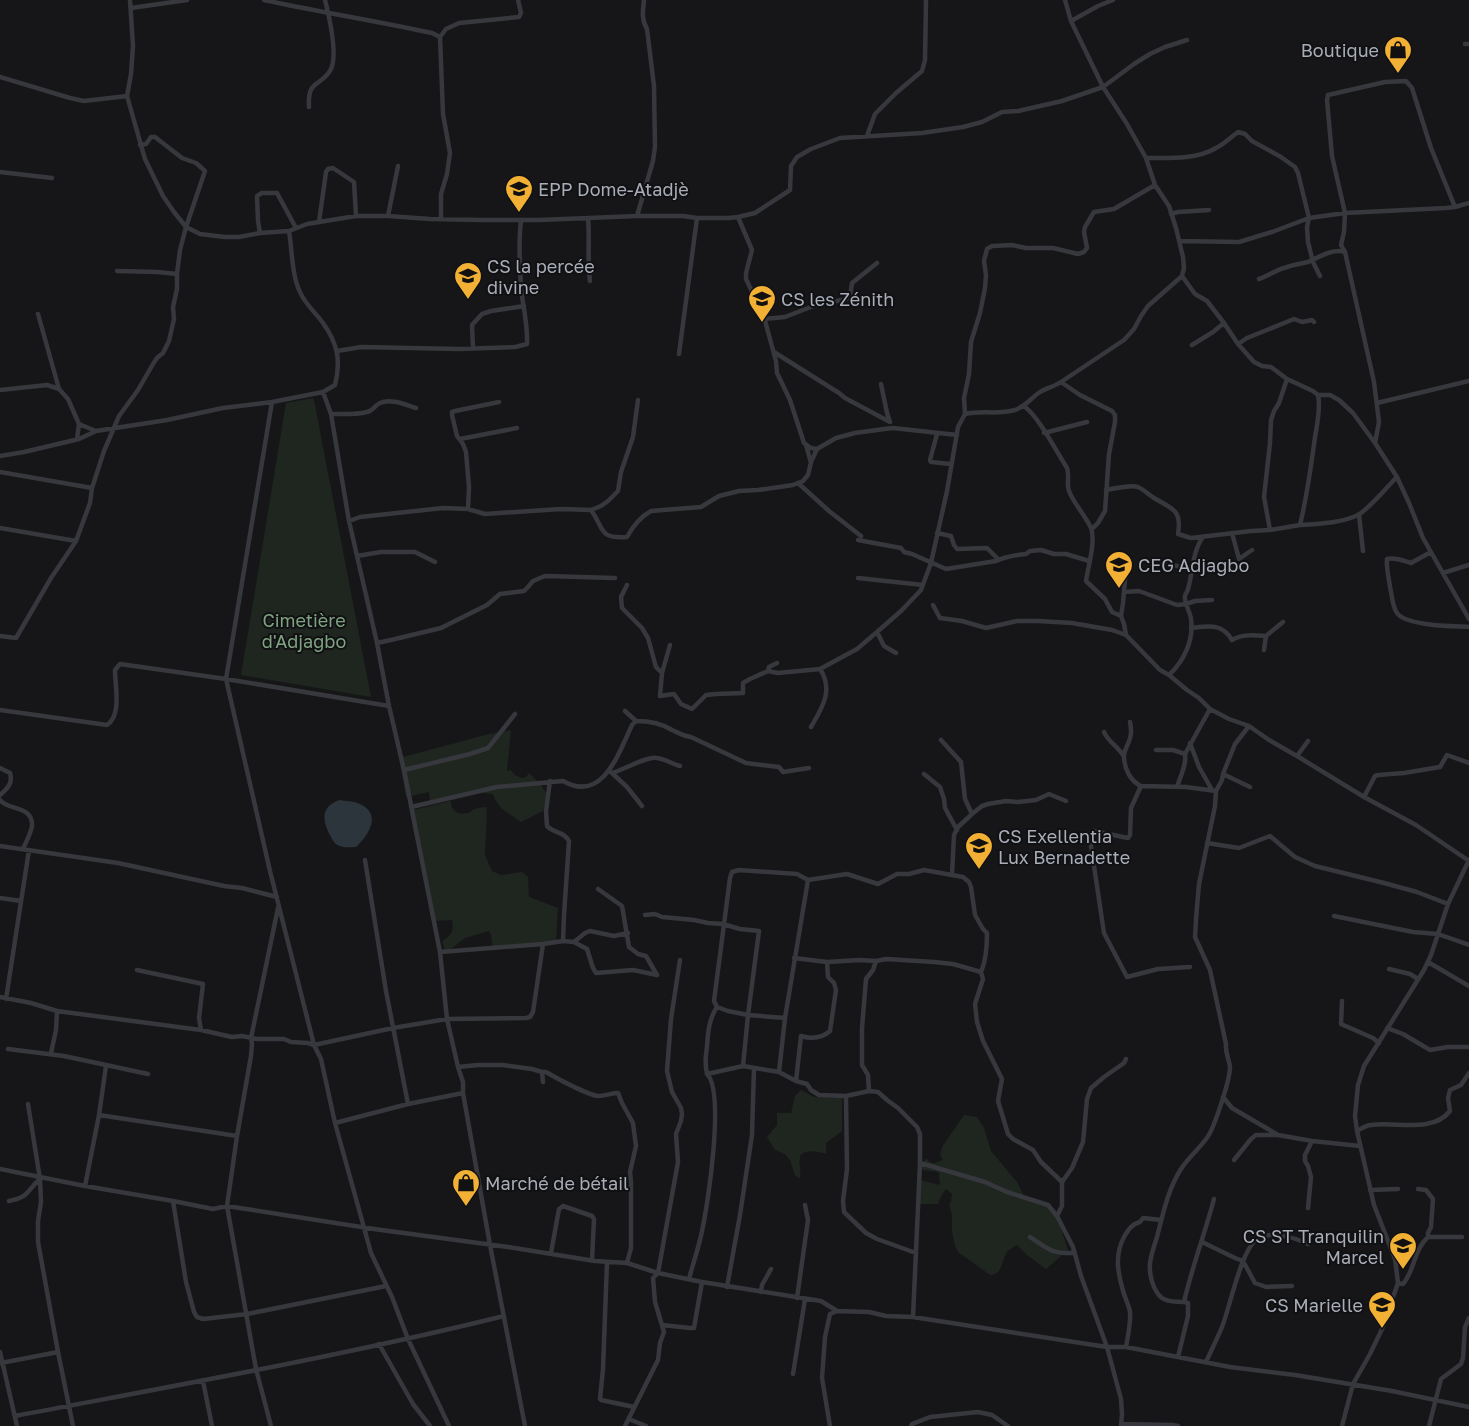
<svg xmlns="http://www.w3.org/2000/svg" width="1469" height="1426" font-family="'Golos Text',sans-serif">
	<style>
		.green { fill: #1e261f }
		.water { fill: #2c353c }
		.lines { fill: none; stroke-linecap: round; stroke-linejoin: round }
		.minor { stroke: #37383d; stroke-width: 4.5 }
		.labels { text-anchor: middle; dominant-baseline: central; stroke-width: 4; stroke-linejoin: round; paint-order: stroke }
		.poi-label { font-size: 18px; fill: #a8adb8; stroke: #111113; text-anchor: start }
		.park-label { font-size: 18px; fill: #7fa381; stroke: #111113 }
	</style>
	<rect width="100%" height="100%" fill="#161618"/>
	<!-- green -->
	<path class="green" d="M313 398 315 405 371 697 241 675 286 403Z
		M511 730 507 771 511 770 515 775 521 778 526 777 529 773 540 784 547 794 543 811 521 822C509 814 497 808 493 794L474 792 430 802 429 792 406 797 399 758 489 734Z
		M451 801C451 810 457 816 467 813 470 813 472 810 474 809 478 808 483 807 487 807L485 855 492 871 501 875 522 872 528 877 529 897 558 908 556 942 493 949 491 935 489 931 465 938 451 949 445 950 442 941C452 935 454 931 452 920L433 921 410 813 413 810Z
		M801 1090 814 1097 842 1098V1131L826 1143V1154C816 1151 810 1150 801 1154 797 1165 803 1170 799 1179L795 1175 790 1160 785 1154 775 1150 767 1137 777 1125V1113H791L795 1096Z
		M964 1115 977 1117 984 1128 991 1151 1017 1182 1026 1200C1032 1202 1040 1202 1045 1205 1059 1213 1063 1236 1068 1250L1046 1269 1027 1255 1017 1245C1012 1248 1007 1250 1005 1256 1001 1265 1002 1274 990 1275L958 1252 955 1246 952 1232V1215L949 1204 951 1202 952 1194 946 1189 941 1196 938 1204H918L920 1180 940 1185 939 1173C934 1170 927 1172 922 1169L923 1163 926 1158C928 1159 928 1161 930 1162 933 1165 940 1161 943 1160L940 1155 942 1147Z"/>
	<!-- water -->
	<path class="water" d="M339 800C346 801 354 801 360 804 382 814 369 835 356 847 351 847 344 848 340 846 335 845 332 839 330 835 322 820 321 807 339 800Z"/>
	<g class="lines">
		<!-- minor -->
		<path class="minor" d="M264 0C320 12 376 21 432 33L440 37
			M1065 0 1071 21 1103 87 1127 124 1146 158 1155 185 1169 206 1176 228 1183 257 1184 268 1182 276 1195 294 1207 301 1224 323 1238 344 1254 362 1262 366 1271 367 1287 379 1313 391 1318 395H1330L1339 400 1353 413 1375 443 1397 477 1409 503 1423 538 1469 619
			M131 8 187 0
			M1071 21 1098 6 1113 0
			M1465 44H1469
			M0 77 70 98 84 101 127 96
			M309 107C307 78 322 87 331 69 338 54 329 16 325 0
			M867 136 875 114 896 93 922 71 925 60 926 0
			M1146 158C1168 158 1196 160 1216 148 1224 144 1231 137 1238 132L1245 134 1252 141 1281 157 1295 167 1298 173 1309 218 1307 227 1308 242 1313 262 1320 276
			M0 172 52 178
			M1171 214 1178 212 1209 210
			M388 216 398 166
			M637 216 653 161 655 147 654 86 647 29C641 19 643 10 644 0
			M738 217 752 250 746 273V279L764 317 776 361 777 373 790 400 804 443 811 448 817 449 836 438 855 433 884 429 893 428 957 435
			M588 218C590 239 587 260 590 281
			M441 219V194L447 174 450 153 443 114 440 37 446 29 459 23 519 17 521 13 518 0
			M319 222 326 172 328 169 333 168 354 182 356 216
			M289 231 307 224 356 216H388L430 219 481 220H539L637 216H683L697 218H729L738 217 755 213 790 190 791 166 797 157 811 149 840 138 922 133 963 127 982 122 1002 112 1018 111 1062 101 1103 87 1134 64 1150 54 1165 47 1187 40
			M260 233 258 221 257 196 262 193H277L296 228
			M1179 241 1239 242 1272 232 1309 218 1345 213 1446 208 1455 207 1469 203
			M117 271 158 272 177 274
			M1259 279C1268 276 1276 270 1284 268 1292 265 1300 264 1308 262 1319 257 1333 248 1345 252
			M38 314 59 389 68 399 79 424 77 439
			M764 319 785 317 816 305 847 299 850 296 852 283 877 263
			M1238 344 1247 338 1294 319 1302 322 1312 320 1314 322
			M1192 345 1213 332 1224 323
			M473 348 472 325 482 314 491 311 524 306
			M337 351 361 347 459 349 515 347 527 344C528 325 523 307 521 288 520 266 518 243 521 221
			M774 352 839 393 845 398 890 422
			M679 354 697 218
			M1061 382 1124 340 1134 329 1141 316 1148 306 1182 276
			M881 384 887 413 890 422
			M0 390 47 385 59 389
			M323 392 331 414 349 521 377 643 389 706 404 770 440 952 447 1019 458 1067 463 1082V1093L490 1245 525 1426
			M1318 395C1321 407 1317 425 1315 437 1311 467 1307 496 1300 525 1316 524 1347 523 1361 513 1374 503 1385 489 1397 477
			M272 402 226 679 270 871 314 1045 321 1059 335 1123 371 1253 392 1297 408 1339 449 1426
			M1377 403 1469 381
			M1024 406C1039 417 1056 451 1067 468 1070 476 1066 484 1069 491 1074 504 1085 515 1091 528 1096 541 1088 567 1086 581L1105 599 1112 612 1121 616 1124 624 1126 635
			M331 414C343 414 355 415 367 412 373 411 375 405 380 403 391 398 406 405 416 408
			M965 414C981 410 999 415 1015 410 1026 406 1031 398 1040 392 1047 388 1055 386 1061 382L1080 395 1112 411 1115 415V422L1109 454 1105 511 1098 523 1092 529
			M79 424 96 431
			M1044 433 1087 422
			M937 434 930 460 931 462 951 464
			M460 439 517 428
			M1375 443 1379 422 1374 382 1345 252 1341 245 1344 232 1345 213 1332 156 1327 100 1328 95 1385 82 1406 81 1412 88 1431 148 1455 207
			M806 445 811 463
			M0 456 24 452 79 439 96 431 167 420 223 408 272 402 323 392 335 385C341 361 338 344 323 323 316 313 305 304 300 292 292 277 292 249 289 231L260 233 239 237H225L200 234 186 227 174 212 163 196 145 159 127 96 131 74 133 46 130 0
			M0 472 92 488
			M798 483 829 511 861 536
			M1106 490C1113 489 1131 484 1138 487 1143 489 1149 495 1154 498 1172 509 1182 509 1178 534L1191 538 1251 531 1270 530 1300 525
			M468 509 469 487 466 452 463 444 457 436 452 415V412L455 411 499 402
			M591 510C605 529 598 539 627 537 633 526 640 517 651 511L701 507 719 496 739 491 758 490 793 485 803 481 808 475 811 462 817 449
			M1359 515 1363 551
			M349 521 360 517 443 508 468 509 485 514 561 509 591 510 601 506 608 501 618 491 621 472 633 437 638 400
			M0 528 76 541
			M1270 530 1264 497 1270 443 1271 420 1274 411 1279 403 1287 379
			M937 533 951 536 954 545 957 549 987 548 999 560
			M1232 533 1239 559 1252 550
			M858 540 901 548 904 552 912 554 946 569 996 561C1006 556 1015 555 1026 554L1030 551 1041 550 1054 554H1066L1089 561
			M1431 552 1411 563C1404 561 1395 557 1387 559 1386 568 1389 578 1390 587 1392 595 1392 606 1397 613 1406 626 1454 626 1469 627
			M357 556 381 552H415L435 562
			M1149 562 1192 568
			M1443 573 1469 565
			M858 578 923 585
			M627 585 621 597 622 608 642 628 648 638 656 667 662 673
			M1124 592 1139 591 1177 605 1186 604 1195 601 1212 600
			M933 605 940 618 962 621 986 628 1017 621H1038L1072 623 1112 630 1126 635 1160 670 1169 675 1187 690 1199 698 1210 709 1229 719 1249 726 1269 740 1297 756 1364 797 1416 825 1469 861
			M1121 616 1123 603 1126 568
			M1191 628C1209 626 1222 623 1232 640 1242 634 1254 635 1266 636L1283 622
			M877 632 884 646 896 653
			M0 636 16 638 51 578 76 541 90 503 92 488 104 451 119 416 138 390 153 364 157 358 163 353 169 341 174 319 173 307 177 289V274L180 250 186 227 205 171 196 163 182 158 155 137H151L146 144 140 145
			M377 643 391 640 441 628 487 605 500 594 524 591 528 587 533 581 545 576 615 578
			M670 645 662 673 660 696 674 694 681 704 692 709 706 695 716 694 743 693V683L750 679 768 671 778 673 820 669 857 649 877 632 901 611 921 590 931 563 947 491 958 427 965 414 964 398 969 374 971 342 980 313 985 288 986 275 984 261 987 249 992 246 1012 245 1026 248H1053L1078 254 1084 252 1087 248 1084 232 1085 227 1094 212 1114 209 1155 185
			M1264 650 1266 636
			M768 671 769 667 777 663
			M1169 675C1184 661 1194 640 1191 619 1190 611 1184 604 1185 596 1186 592 1187 593 1188 589 1193 572 1192 552 1203 537
			M0 710 107 725C122 715 115 686 115 670L120 664 226 679 389 706
			M625 711 636 721
			M1130 722C1131 727 1132 733 1130 738 1129 744 1124 749 1124 756 1124 768 1130 781 1141 786
			M811 727C822 708 834 690 820 669
			M1104 732C1108 742 1119 747 1124 757
			M941 740 961 762 965 799 972 814
			M1190 743 1199 767 1212 790
			M1156 750H1173L1185 754
			M1297 756 1308 741
			M0 768 10 773C13 783 8 788 0 795
			M404 770 470 754 488 748 515 714
			M609 771 612 773C623 770 647 756 657 758 665 759 673 764 680 766
			M612 773 627 787 642 806
			M924 774 940 787 944 799 945 808 957 830
			M1223 774 1250 787
			M1177 787C1180 777 1187 764 1185 754L1210 709
			M1364 797 1375 776 1378 775 1404 773 1440 767 1447 755 1469 763
			M0 800C8 811 33 805 32 826 31 833 26 842 23 849
			M411 807 497 787 563 781C603 804 619 752 632 725L636 721C648 721 661 723 672 730 679 733 683 736 691 737L746 763 779 767 783 772 809 768
			M1207 843 1239 848 1270 836 1295 857 1315 866 1384 883 1417 892 1448 904
			M0 846 118 863 224 886 242 888 277 897
			M365 860 386 991 408 1104
			M952 875 954 835 958 827 972 814 982 806 988 804 1006 801 1018 802 1036 800 1049 794 1066 801
			M598 889 622 906 629 947 638 954 646 956 657 975
			M0 898 21 901
			M645 915 655 914 662 917 694 920 708 923 723 924 740 929 759 931 748 1015 743 1066 779 1072 796 1081 807 1084 811 1090 819 1095 846 1096 869 1091 878 1092 887 1100 898 1108 917 1127 920 1134V1163L913 1317
			M1334 916 1413 932 1438 934 1469 945
			M563 941 574 942 587 949 593 968 596 973 633 970 657 975
			M574 942 585 933 590 931 614 936 628 933
			M440 952 543 944 563 941 564 915 569 841C565 832 553 833 547 826L546 811 550 781
			M794 958 827 962 860 960 876 961 886 959 934 962 953 964 981 972
			M1428 962 1469 986
			M1190 967 1158 969 1127 977 1104 933 1091 846V837L1094 831 1128 838 1130 835 1131 808 1141 786 1186 787 1216 791
			M1389 969 1410 974 1418 979
			M137 970 203 984 199 1018 201 1030
			M0 997 31 1003 57 1011 201 1030 232 1037 242 1036 257 1039H284L291 1042 308 1043 314 1045 393 1028 447 1019 526 1018 530 1017 533 1012 543 944
			M6 999 29 850
			M1342 1001 1341 1024 1373 1038 1379 1043
			M785 1018 748 1015 728 1011 717 1007 714 1001 730 878 732 872 739 870 797 874 808 880 847 874 878 884 897 874H909L924 870 963 877 969 882 971 887 975 915 983 929 987 933C987 947 986 961 981 972L983 979 975 1004 977 1022 983 1041 1002 1079 998 1101 1008 1134 1013 1139 1033 1150 1041 1162 1062 1182
			M1387 1028 1403 1034 1430 1050 1448 1047H1469
			M8 1049 64 1056 148 1074
			M51 1053 56 1030 57 1011
			M458 1067 478 1065H503L532 1069 542 1072 543 1082
			M542 1072H546C556 1078 588 1095 598 1096 605 1096 612 1093 618 1093L622 1103 633 1123 634 1131 636 1146 630 1172 631 1182V1248L627 1263
			M779 1072 785 1018 808 880
			M707 1074C704 1060 706 1058 707 1046 708 1032 709 1019 717 1007
			M796 1081 801 1036C811 1039 822 1038 830 1031L836 990 834 983 828 977 827 962
			M869 1091 868 1075 862 1065V1028L866 979 873 970 876 961
			M846 1096 847 1169 843 1201 844 1212 866 1233 877 1239 916 1253
			M1223 1097 1232 1108 1278 1135 1312 1141 1360 1146
			M28 1104 40 1179 41 1202 38 1221V1242L58 1352 73 1426
			M99 1115 237 1136
			M335 1123 408 1104 463 1093
			M1357 1131C1361 1129 1366 1125 1371 1125 1395 1121 1432 1134 1450 1111L1448 1098 1450 1090 1461 1085 1469 1073
			M1234 1160 1251 1139 1256 1135H1278
			M920 1163 985 1182 1007 1192 1048 1205 1057 1216 1073 1247 1081 1276 1107 1347 1121 1399 1122 1414 1121 1426
			M0 1169 85 1186 173 1201 213 1209 227 1206 374 1229 508 1247 595 1261 627 1263 658 1273 702 1282 821 1301 837 1311 869 1312 886 1316 913 1317 1107 1347H1126L1230 1367 1295 1375 1392 1391 1469 1407
			M85 1186 99 1115 106 1066
			M1418 1189 1426 1190 1433 1199 1431 1227 1428 1233V1237
			M1370 1190 1398 1189
			M9 1201C30 1197 26 1191 40 1179
			M173 1201 186 1282 194 1312 197 1317 203 1319 247 1314 386 1286
			M1308 1208 1311 1177 1308 1166 1305 1161V1155L1312 1141
			M1057 1216 1062 1206V1182L1072 1168 1083 1142 1087 1099 1091 1088 1104 1077 1124 1063 1126 1059
			M1030 1237C1048 1249 1052 1254 1074 1253
			M1202 1242 1235 1258 1243 1261 1255 1283 1266 1287 1292 1286
			M551 1253 559 1209 563 1206 592 1216 594 1219 592 1260
			M607 1262 603 1369 600 1399 601 1400 634 1407
			M689 1279C693 1263 699 1247 702 1231 708 1204 725 1092 707 1074L743 1066
			M1398 1283 1403 1284C1415 1270 1414 1249 1428 1237H1462
			M727 1287 740 1215 752 1135 754 1068
			M761 1292 762 1285 771 1269
			M797 1298 808 1220 805 1205
			M1184 1302C1177 1301 1169 1303 1162 1298 1153 1291 1149 1275 1150 1263 1151 1255 1154 1246 1157 1237 1163 1214 1168 1189 1181 1169 1189 1156 1203 1146 1210 1133 1216 1121 1230 1080 1230 1067 1229 1059 1225 1053 1226 1044L1210 970 1195 937 1196 919 1199 884 1215 806 1216 791 1222 780 1223 774 1235 744 1249 726
			M1184 1302C1192 1267 1205 1233 1214 1199
			M662 1325 690 1328H694L702 1282
			M379 1344 413 1404 430 1426
			M1126 1347C1128 1335 1131 1323 1130 1312 1129 1306 1126 1300 1124 1294 1118 1274 1114 1256 1124 1237 1128 1230 1132 1224 1140 1222L1143 1218 1161 1220
			M0 1352 17 1426
			M1178 1357 1188 1316V1303L1184 1302
			M1206 1362C1211 1351 1217 1339 1222 1327 1230 1307 1241 1250 1257 1239 1269 1230 1296 1238 1308 1244
			M1 1363 58 1352
			M793 1374 805 1299
			M203 1381 212 1426
			M15 1416C178 1385 342 1356 504 1316
			M629 1419 646 1426
			M1121 1424 1172 1425 1178 1426
			M271 1426 256 1369 227 1206 237 1136 251 1056 252 1044 251 1038 278 908
			M625 1426 658 1360 660 1343 664 1332 655 1302 653 1278 658 1273 678 1162 676 1134 681 1121 682 1114 681 1108 672 1092 667 1071 671 1019 680 960
			M830 1426 822 1378 825 1337 830 1314 837 1311
			M911 1426 912 1424 930 1417 978 1412 992 1415 1008 1426
			M1342 1426 1353 1384 1370 1354 1382 1329 1398 1283 1395 1259 1374 1205 1357 1131 1355 1116 1358 1085 1364 1066 1424 970 1431 955 1448 904 1469 860
			M1429 1426 1441 1379 1461 1364 1463 1358 1465 1327 1469 1318"/>
	</g>
	<!-- icons -->
	<defs>
		<symbol id="shop-pin" viewBox="-11 -11 22 30"><path d="M0 17L-7.5 6A9.5 9.5 0 1 1 7.5 6Z" fill="#f2b134" stroke="#111113"/><path d="M-5-2.5h2.3a2.7 3.5 0 0 1 5.4 0H5L5.5 6h-11ZM-1.5-2.5h3a1.5 2.3 0 0 0-3 0Z" fill="#111"/></symbol>
		<symbol id="school-pin" viewBox="-11 -11 22 30"><path d="M0 17L-7.5 6A9.5 9.5 0 1 1 7.5 6Z" fill="#f2b134" stroke="#111113"/><path d="M0-5L7-2L0 1L-7-2ZM-4 1L0 2.5L4 1V4Q0 6-4 4Z" fill="#111"/></symbol>
	</defs>
	<g fill-rule="evenodd">
		<use href="#shop-pin" x="1382" y="34" width="32" height="43"/>
		<use href="#school-pin" x="503" y="173" width="32" height="43"/>
		<use href="#school-pin" x="452" y="260" width="32" height="43"/>
		<use href="#school-pin" x="746" y="283" width="32" height="43"/>
		<use href="#school-pin" x="1103" y="549" width="32" height="43"/>
		<use href="#school-pin" x="963" y="830" width="32" height="43"/>
		<use href="#shop-pin" x="450" y="1167" width="32" height="43"/>
		<use href="#school-pin" x="1387" y="1230" width="32" height="43"/>
		<use href="#school-pin" x="1366" y="1289" width="32" height="43"/>
	</g>
	<g class="labels">
		<!-- poi labels -->
		<g class="poi-label">
			<text x="1379" y="50" text-anchor="end">Boutique</text>
			<text x="538" y="189">EPP Dome-Atadjè</text>
			<text x="487" y="266">CS la percée<tspan x="487" dy="21">divine</tspan></text>
			<text x="781" y="299">CS les Zénith</text>
			<text x="1138" y="565">CEG Adjagbo</text>
			<text x="998" y="836">CS Exellentia<tspan x="998" dy="21">Lux Bernadette</tspan></text>
			<text x="485" y="1183">Marché de bétail</text>
			<text x="1384" y="1236" text-anchor="end">CS ST Tranquilin<tspan x="1384" dy="21">Marcel</tspan></text>
			<text x="1363" y="1305" text-anchor="end">CS Marielle</text>
		</g>
		<!-- park labels -->
		<g class="park-label">
			<text x="304" y="620">Cimetière<tspan x="304" dy="21">d'Adjagbo</tspan></text>
		</g>
	</g>
</svg>
